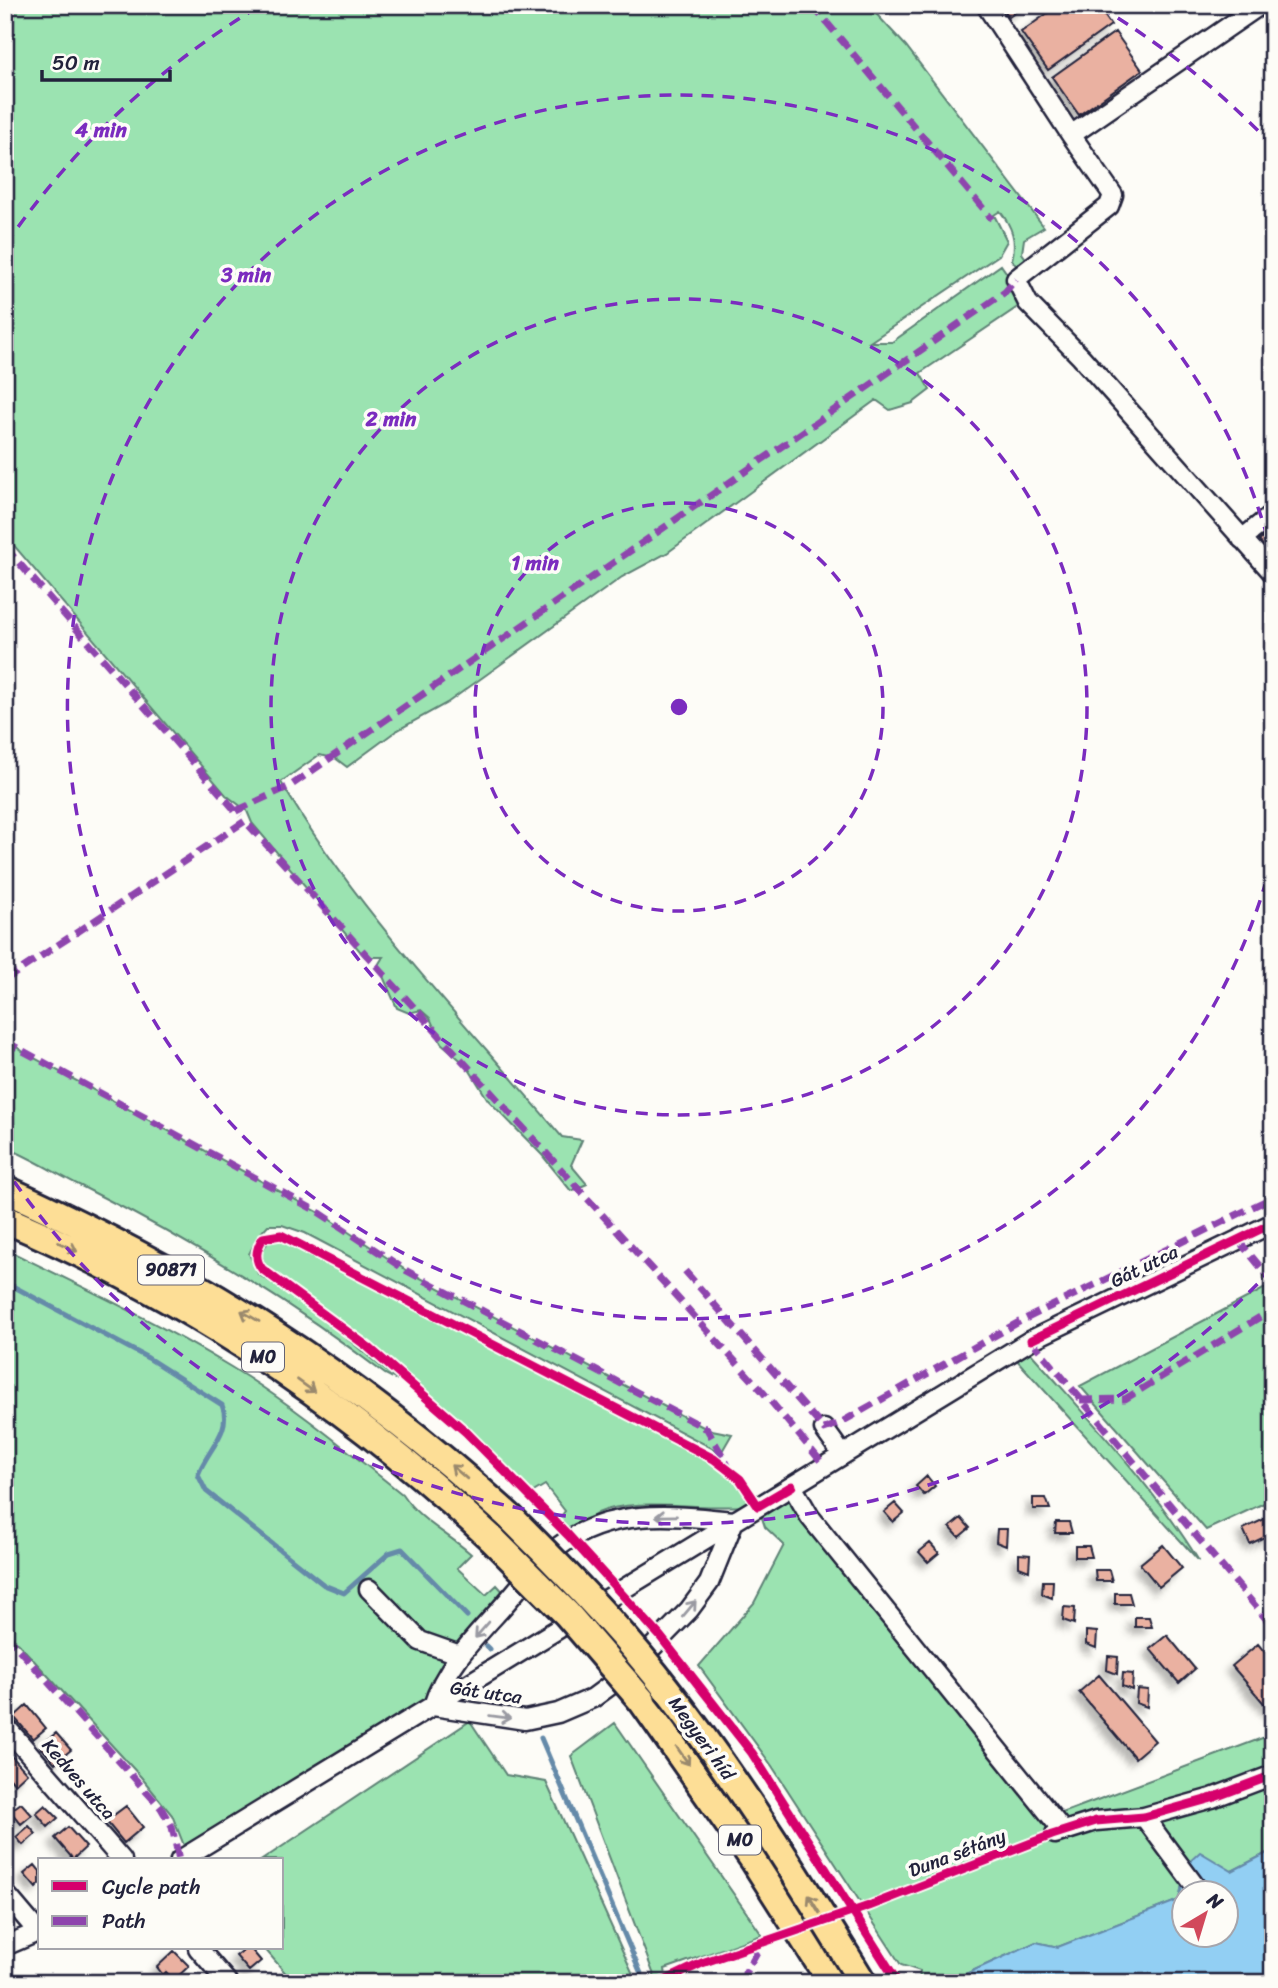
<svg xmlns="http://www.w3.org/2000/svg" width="1278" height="1988" font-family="Sriracha,sans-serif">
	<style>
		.green { fill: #9be3b1; stroke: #5e8276; stroke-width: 2 }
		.water { fill: #92cff3; stroke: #658aa9; stroke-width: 2; fill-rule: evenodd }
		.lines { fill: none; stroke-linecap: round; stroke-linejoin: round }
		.stream { stroke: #658aa9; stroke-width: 5 }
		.building { fill: #eab1a1; stroke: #22223b; stroke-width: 2; filter: url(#shadow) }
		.minor-casing { stroke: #22223b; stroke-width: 23 }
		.highway-casing { stroke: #22223b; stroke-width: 32 }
		.minor { stroke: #fdfcf7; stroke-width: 18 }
		.highway { stroke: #fdde96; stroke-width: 26 }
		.highway-bridge-casing { stroke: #22223b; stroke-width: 32; stroke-linecap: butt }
		.highway-bridge { stroke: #fdde96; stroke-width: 26 }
		.quiet { stroke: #8e44ad; stroke-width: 7; stroke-dasharray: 14 7; stroke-linecap: butt }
		.cycleway-casing { stroke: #fdfcf7; stroke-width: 13 }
		.cycleway { stroke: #d6006c; stroke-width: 9 }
		.oneway { stroke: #9a896d }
		.oneway2 { stroke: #9a9aa2 }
		.ring { fill: none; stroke: #7b2cbf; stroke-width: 3.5; stroke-dasharray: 12 9 }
		.labels { text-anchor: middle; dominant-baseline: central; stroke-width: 7; stroke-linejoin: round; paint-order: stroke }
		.shield { fill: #fdfcf7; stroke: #646373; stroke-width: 2 }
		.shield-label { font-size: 18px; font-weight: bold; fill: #22223b }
		.street-label { font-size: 19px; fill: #22223b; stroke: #fdfcf7 }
		.centre { fill: #7b2cbf; stroke: #fdfcf7; stroke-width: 3.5 }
		.ring-label { font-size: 21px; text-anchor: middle; font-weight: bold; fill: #7b2cbf; stroke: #fdfcf7; stroke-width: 7; stroke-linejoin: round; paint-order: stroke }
	</style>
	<defs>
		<filter id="shadow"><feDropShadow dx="-6" dy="6" stdDeviation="3.5" flood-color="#0004"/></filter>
	</defs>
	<rect width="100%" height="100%" fill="#fdfcf7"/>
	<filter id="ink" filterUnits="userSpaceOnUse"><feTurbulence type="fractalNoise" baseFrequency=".0143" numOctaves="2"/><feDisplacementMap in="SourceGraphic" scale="14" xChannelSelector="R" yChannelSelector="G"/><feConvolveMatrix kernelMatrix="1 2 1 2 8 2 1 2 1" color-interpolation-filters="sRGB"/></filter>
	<g filter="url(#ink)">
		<!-- green -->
		<path class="green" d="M5 5H868L906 46 1044 227 1024 239 1022 253 1034 270 1029 283 1012 260C1017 240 1012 227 1000 211L994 215 1007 241 999 255 870 342H892L1001 265 1015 285 1022 304 920 373 930 390 913 403 890 410 876 400 667 553 622 577 447 703 396 731 347 767 335 758 319 755 281 782C357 912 465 1022 562 1137L582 1140 571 1165 587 1184 571 1191 542 1155 488 1100 467 1066 441 1043 430 1018 421 1010 409 1013 397 1008 378 965 383 957H365L252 823 247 811 226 795 5 535Z
			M5 1030 10 1042 25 1053 320 1213 407 1271 707 1429 732 1434 721 1453 305 1233 282 1225H268L258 1236 249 1254 258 1274 309 1307 397 1380 385 1374C290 1301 189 1240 81 1186 55 1173 32 1158 5 1147Z
			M279 1238 728 1471 754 1505C711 1512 635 1495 598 1513 589 1518 580 1526 572 1532L558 1520 565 1511 545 1485 530 1494C453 1404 358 1338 265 1266L261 1253 270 1239Z
			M5 1249C81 1286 159 1323 231 1367 292 1404 347 1450 402 1494 419 1520 447 1533 471 1554L457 1568 486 1595 497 1585 506 1595 465 1639 454 1644 443 1658 448 1663 427 1701 258 1806H250L225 1827 185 1848 172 1815 141 1777 5 1629Z
			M1273 1284V1499L1206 1530 1080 1386Z
			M1029 1351C1089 1419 1152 1484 1199 1561L1015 1358Z
			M792 1486 1057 1815 1273 1734V1850L1232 1871 1186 1865 1179 1900 1058 1947 1036 1942 946 1983H919L920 1971 901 1965 772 1766 699 1666 754 1603 784 1545 765 1527 758 1506Z
			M470 1721 506 1775 546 1782 637 1983H294L264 1948H282V1860H262Z
			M615 1723 762 1935 665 1969 667 1983H657L571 1756Z"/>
		<!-- water -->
		<path class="water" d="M1273 1850V1983H946L1036 1942 1058 1947 1179 1900 1186 1865 1200 1852 1232 1871ZM1184 1894H1226V1936H1184Z"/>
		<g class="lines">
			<!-- stream -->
			<path class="stream" d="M5 1282 148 1358 222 1405C233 1431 206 1451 198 1475L206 1491 324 1585 344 1593 389 1553 402 1549 467 1616
				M486 1646 489 1649
				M541 1738 645 1983"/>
		</g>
		<!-- building -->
		<path class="building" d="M1001 5H1025L1009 17Z
			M1059 5H1097L1111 25 1048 70 1021 32Z
			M1115 32 1142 70 1079 115 1052 77Z
			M1273 530V557L1259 541Z
			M927 1476 935 1486 924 1495 916 1486Z
			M1033 1498H1046L1050 1509H1033Z
			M895 1503 904 1513 893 1522 884 1512Z
			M1273 1515V1533L1250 1544 1243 1529Z
			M961 1518 970 1528 959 1537 950 1527Z
			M1056 1522H1069L1072 1533H1055Z
			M997 1529H1007L1006 1546 996 1542Z
			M930 1543 939 1553 928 1562 919 1552Z
			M1163 1545 1182 1568 1159 1587 1140 1564Z
			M1075 1546H1089L1092 1557H1075Z
			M1019 1554 1030 1555 1029 1571 1019 1567Z
			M1095 1570H1109L1112 1581H1096Z
			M1043 1581H1053L1052 1598 1042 1594Z
			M1115 1593H1129L1132 1604H1115Z
			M1064 1607 1075 1608 1074 1624 1063 1620Z
			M1135 1617H1149L1152 1627H1135Z
			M1086 1631 1097 1632 1096 1648 1086 1644Z
			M1167 1635 1195 1669 1179 1683 1150 1649Z
			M1258 1644 1273 1662V1714L1232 1666Z
			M1108 1656 1118 1657 1117 1674 1107 1670Z
			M1123 1673 1133 1674 1132 1690 1122 1686Z
			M1099 1675 1155 1741 1135 1758 1079 1692Z
			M1137 1689 1148 1690 1147 1707 1136 1703Z
			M27 1705 46 1728 33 1739 14 1717Z
			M56 1733 71 1750 55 1763 40 1746Z
			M5 1749 27 1773 15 1784 5 1772Z
			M21 1803 32 1815 21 1824 10 1811Z
			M45 1805 58 1818 48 1827 36 1813Z
			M126 1806 143 1827 124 1843 106 1821Z
			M29 1826 36 1834 23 1845 16 1837Z
			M68 1827 86 1847 73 1859 55 1838Z
			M35 1865 40 1871V1884L36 1888 24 1874Z
			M246 1948H250L261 1961 249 1971 236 1956Z
			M174 1951 189 1966 174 1980 166 1972 163 1975 157 1967Z"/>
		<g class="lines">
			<defs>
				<path id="minor" d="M986 5 1071 135
					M1260 5 1071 135 1113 195 1109 206 1016 279 1028 303 1081 357 1273 573
					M1242 539 1273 514
					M824 1429 842 1454
					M792 1486 810 1517 1063 1831
					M369 1589 420 1641 460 1655
					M433 1706 525 1720 558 1713 593 1698 627 1673 689 1610 709 1583 734 1521
					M433 1706C444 1670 471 1641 496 1614 516 1592 535 1566 558 1547 610 1507 674 1515 734 1521
					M5 1726 122 1860
					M1144 1817 1201 1894
					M1055 1834 1096 1821 1144 1817 1212 1798 1273 1775
					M180 1860 1031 1340 1273 1223
					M5 1893 38 1932
					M5 1946 40 1931
					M198 1948 228 1983"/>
				<path id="highway" d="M5 1189C199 1277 353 1374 510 1517
					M5 1219C185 1296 349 1404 492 1539
					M642 1701 753 1859 832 1983"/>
			</defs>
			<!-- minor casing -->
			<use href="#minor" class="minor-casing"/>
			<!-- highway casing -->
			<use href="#highway" class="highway-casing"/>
			<!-- minor -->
			<use href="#minor" class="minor"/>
			<!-- highway -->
			<use href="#highway" class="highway"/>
			<defs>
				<path id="highway-bridge" d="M510 1517C560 1567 611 1619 655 1674 732 1771 798 1877 863 1983
					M492 1539 567 1614 642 1701"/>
			</defs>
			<!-- highway-bridge casing -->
			<use href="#highway-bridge" class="highway-bridge-casing"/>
			<!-- highway-bridge -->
			<use href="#highway-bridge" class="highway-bridge"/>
			<!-- quiet -->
			<path class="quiet" d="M812 5 992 219
				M5 547 240 816
				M236 811 290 786 1005 292 1016 279
				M5 980 245 821 763 1392 824 1465
				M5 1041 320 1213 407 1271 707 1429 729 1467
				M1238 1240 1273 1282
				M685 1271 824 1429 838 1424 1019 1322 1273 1197
				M1031 1340 1273 1627
				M1080 1400 1125 1399 1273 1309
				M5 1634 161 1808 172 1827 179 1860
				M745 1983V1973L761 1945"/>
			<defs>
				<path id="cycleway" d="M1031 1340 1273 1223
					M792 1486 758 1506 740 1479 714 1459 281 1235 263 1238C256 1249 254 1259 262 1269L368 1347 466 1432 568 1535 660 1636 752 1753 898 1983
					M660 1983 702 1963 869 1906 1052 1835 1096 1821 1144 1817 1212 1798 1273 1775"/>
			</defs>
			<!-- cycleway casing -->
			<use href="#cycleway" class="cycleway-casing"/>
			<!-- cycleway -->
			<use href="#cycleway" class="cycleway"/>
		</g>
		<!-- one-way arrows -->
		<defs><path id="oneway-shaft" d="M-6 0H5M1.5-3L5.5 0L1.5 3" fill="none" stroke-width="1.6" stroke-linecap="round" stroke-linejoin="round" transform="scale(1.75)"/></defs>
		<g class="oneway">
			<use href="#oneway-shaft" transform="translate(68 1247) rotate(26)"/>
			<use href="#oneway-shaft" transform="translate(250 1316) rotate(-149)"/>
			<use href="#oneway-shaft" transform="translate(306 1386) rotate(36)"/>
			<use href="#oneway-shaft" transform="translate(459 1472) rotate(-139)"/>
			<use href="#oneway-shaft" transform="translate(683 1756) rotate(55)"/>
			<use href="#oneway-shaft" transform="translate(814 1904) rotate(-122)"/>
		</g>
		<g class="oneway2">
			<use href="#oneway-shaft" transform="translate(666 1516) rotate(179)"/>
			<use href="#oneway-shaft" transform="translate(689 1609) rotate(-50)"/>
			<use href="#oneway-shaft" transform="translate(482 1630) rotate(131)"/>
			<use href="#oneway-shaft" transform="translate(500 1717) rotate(8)"/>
		</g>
	</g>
	<!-- distance rings -->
	<g class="ring">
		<circle cx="679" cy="707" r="204"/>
		<circle cx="679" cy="707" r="408"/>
		<path d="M1272 860A612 612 0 1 1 1272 554"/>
		<path d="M1272 1269A817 817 0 0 1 6 1170M6 244A817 817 0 0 1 258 7M1100 7A817 817 0 0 1 1272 145"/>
	</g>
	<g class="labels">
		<!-- shield labels -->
		<g class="shield">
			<rect x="138" y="1255.5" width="66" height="29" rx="5"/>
			<rect x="242" y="1342.5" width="42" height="29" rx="5"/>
			<rect x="719" y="1825.5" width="42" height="29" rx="5"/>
		</g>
		<g class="shield-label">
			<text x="171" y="1270">90871</text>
			<text x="263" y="1357">M0</text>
			<text x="740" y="1840">M0</text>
		</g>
		<!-- street labels -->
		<g class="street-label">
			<text transform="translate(1144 1266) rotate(-26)">Gát utca</text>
			<text transform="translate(486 1692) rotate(8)">Gát utca</text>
			<text transform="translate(702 1738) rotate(54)">Megyeri híd</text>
			<text transform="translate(79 1779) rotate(49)">Kedves utca</text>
			<text transform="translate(957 1853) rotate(-21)">Duna sétány</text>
		</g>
	</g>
	<circle cx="679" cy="707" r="10" class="centre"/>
	<g class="ring-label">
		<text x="101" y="137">4 min</text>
		<text x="246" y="282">3 min</text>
		<text x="391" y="426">2 min</text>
		<text x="535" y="570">1 min</text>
	</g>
	<!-- margin -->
	<rect width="1278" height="1988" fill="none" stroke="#fdfcf7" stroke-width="28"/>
	<rect x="14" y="14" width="1250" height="1960" fill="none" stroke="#22223b" stroke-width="2.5" filter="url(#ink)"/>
	<!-- legend -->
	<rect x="38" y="1858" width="245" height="91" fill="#fdfcf7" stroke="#a5a5ac" stroke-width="2"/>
	<rect x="52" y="1881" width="35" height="10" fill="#d6006c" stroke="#a5a5ac" stroke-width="2"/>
	<text x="102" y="1894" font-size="21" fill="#22223b">Cycle path</text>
	<rect x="52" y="1916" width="35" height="10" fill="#8e44ad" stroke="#a5a5ac" stroke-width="2"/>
	<text x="102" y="1928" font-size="21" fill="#22223b">Path</text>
	<!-- north arrow -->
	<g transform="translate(1205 1914) rotate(38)"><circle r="33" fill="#fdfcf7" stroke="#a5a5ac" stroke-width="2"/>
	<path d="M0-5L12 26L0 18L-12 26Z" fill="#d1495b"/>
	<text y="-10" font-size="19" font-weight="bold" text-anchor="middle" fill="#22223b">N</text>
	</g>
	<!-- scale -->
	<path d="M42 70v10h128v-10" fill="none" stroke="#22223b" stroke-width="3.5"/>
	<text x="52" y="70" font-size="21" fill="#22223b" stroke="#fdfcf7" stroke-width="5" paint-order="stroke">50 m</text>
</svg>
